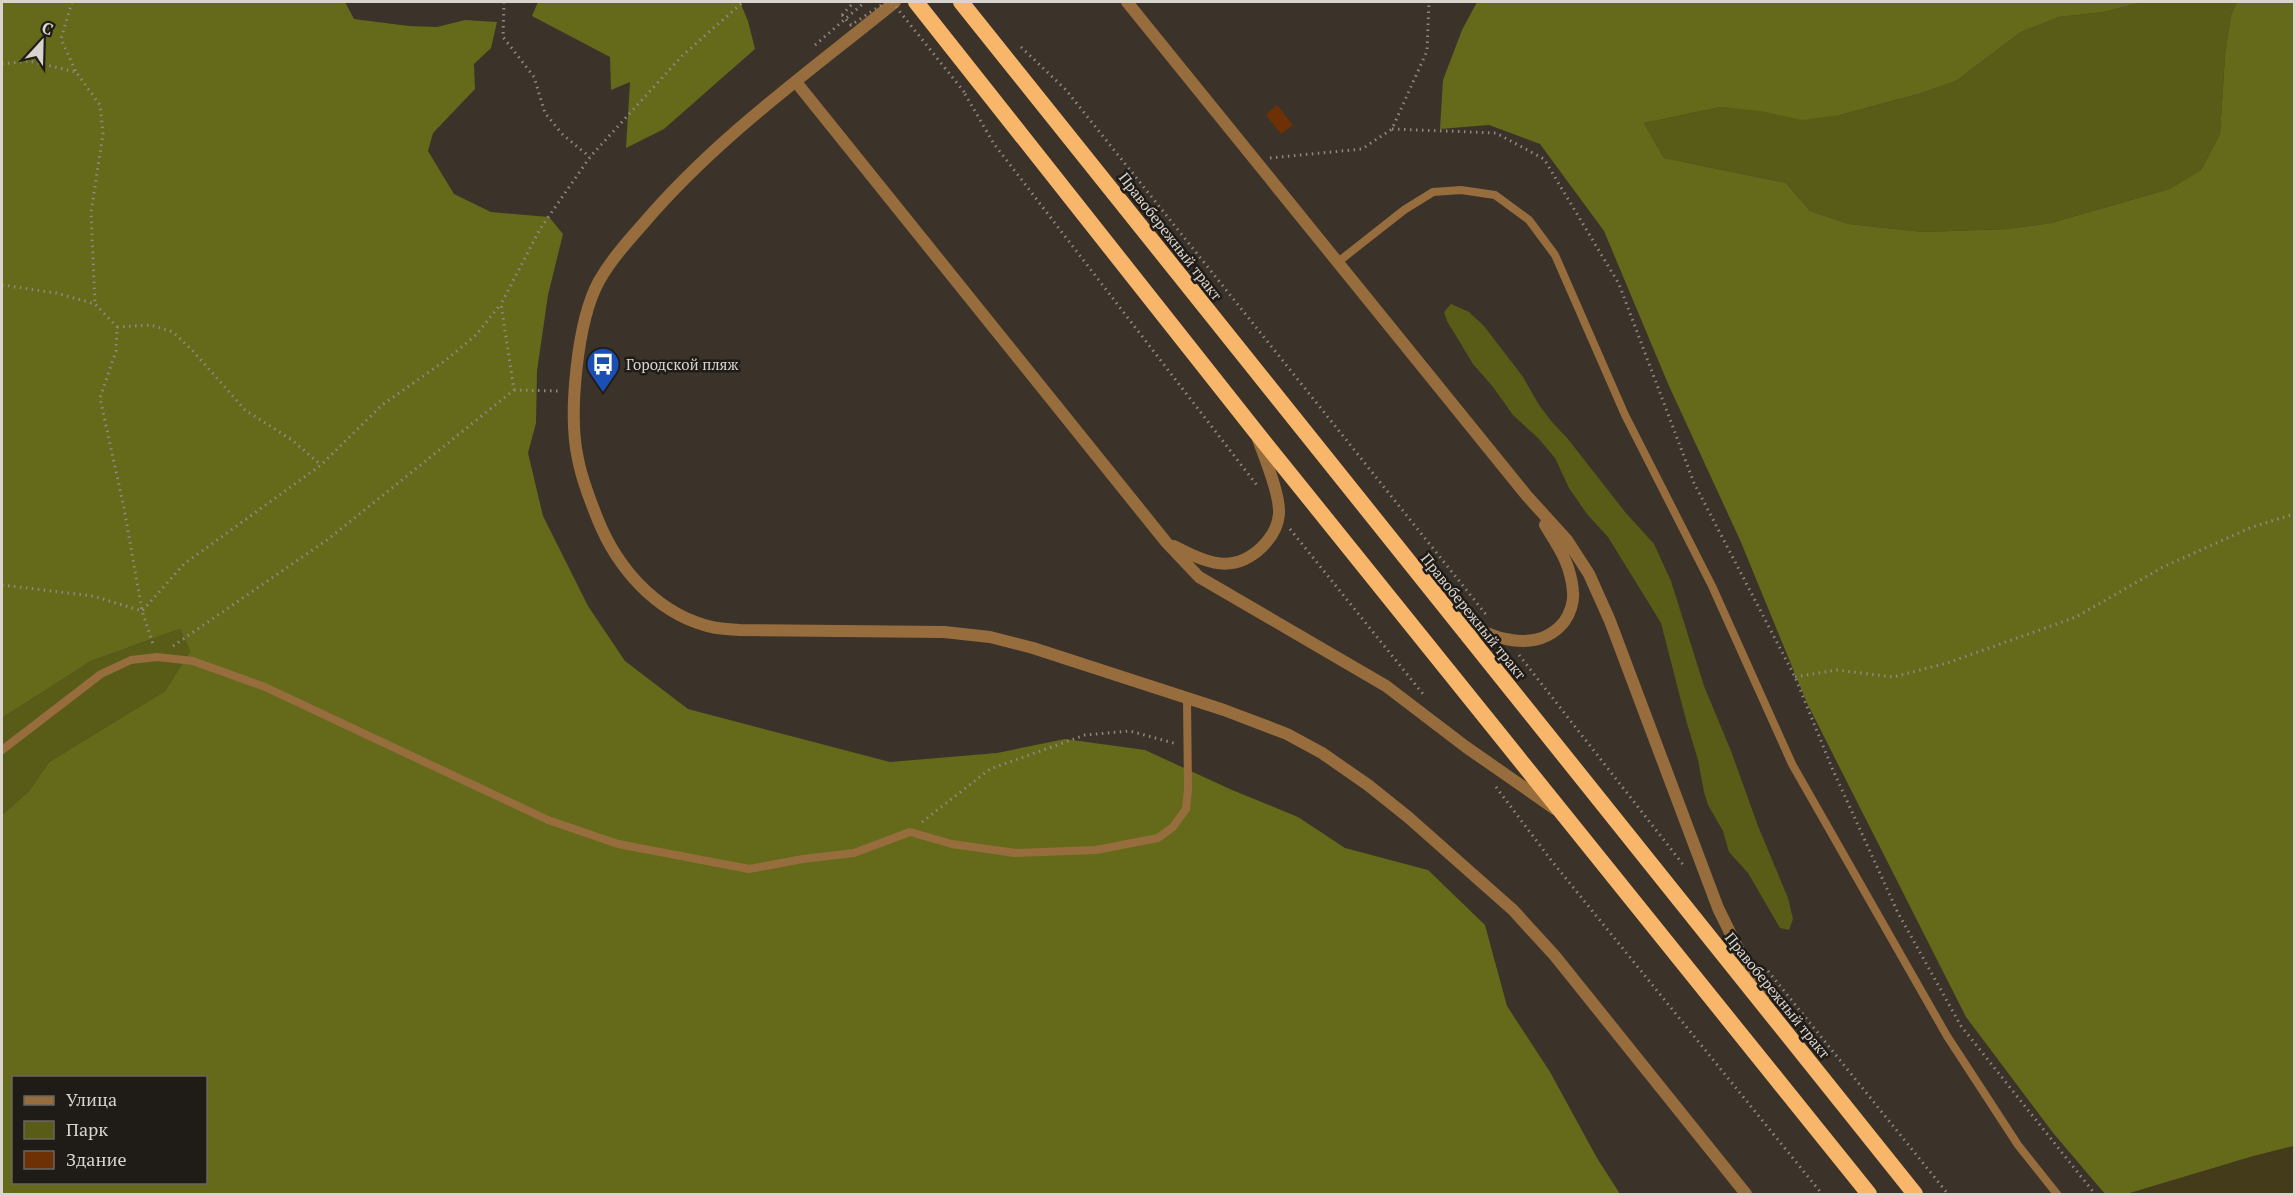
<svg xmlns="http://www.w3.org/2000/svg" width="2296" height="1196" font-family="'PT Serif',serif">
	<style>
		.green { fill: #595c16 }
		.forest { fill: #65691a; fill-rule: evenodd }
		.sand { fill: #443b1b }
		.building { fill: #6d3105 }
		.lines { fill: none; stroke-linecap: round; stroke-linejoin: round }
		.path { stroke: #908982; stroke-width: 3; stroke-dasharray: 1.5 4.5; stroke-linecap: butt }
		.service { stroke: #976d3e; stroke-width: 8 }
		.tertiary { stroke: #976d3e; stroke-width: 12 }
		.trunk { stroke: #f7b669; stroke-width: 16 }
		.path-bridge { stroke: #908982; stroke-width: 3; stroke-dasharray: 1.5 4.5; stroke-linecap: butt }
		.labels { text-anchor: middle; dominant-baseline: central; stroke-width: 5; stroke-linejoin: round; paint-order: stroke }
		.street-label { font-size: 15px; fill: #d9d4ce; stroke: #1f1b17 }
		.poi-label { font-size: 15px; fill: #d9d4ce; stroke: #1f1b17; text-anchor: start }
	</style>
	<rect width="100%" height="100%" fill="#3b3229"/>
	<!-- green -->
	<path class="green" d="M2143 2H2237L2231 15 2225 55 2220 134 2201 170 2169 189 2051 223 2008 229 1923 232 1849 224 1810 211 1786 183 1664 158 1644 123 1721 107 1840 115 1918 94 1956 81 2021 32 2059 17 2104 12Z
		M1451 304 1469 312 1484 326 1523 377 1539 405 1552 422 1568 439 1625 512 1654 544 1671 581 1704 686 1731 751 1758 826 1788 898 1793 919 1789 930 1780 928 1748 873 1729 852 1723 831 1708 805 1704 792 1698 760 1686 720 1661 623 1608 537 1587 514 1569 488 1555 458 1539 439 1513 415 1493 387 1473 364 1447 321 1444 312Z
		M180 629 190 651 165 691 49 762 29 791 2 815V718L91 661Z"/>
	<!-- forest -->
	<path class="forest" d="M2 2H345L354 19 409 26 437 27 465 20 497 22 491 48 474 64 475 89 433 133 428 151 454 194 491 212 549 217 563 234 548 295 537 371 536 423 528 453 543 516 588 606 625 661 688 709 890 762 997 753 1065 739 1145 750 1232 790 1298 817 1345 848 1428 870 1485 925 1507 1006 1550 1072 1597 1158 1620 1194H2V815L29 791 49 762 165 691 190 651 180 629 91 661 2 718ZM14 1078H206V1182H14Z
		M538 2H740L748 21 755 49 664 129 626 148 630 82 611 90 610 57 532 16Z
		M1477 2H2143L2104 12 2059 17 2021 32 1956 81 1918 94 1840 115 1802 120 1760 111 1721 107 1644 123 1664 158 1786 183 1810 211 1849 224 1923 232 2008 229 2051 223 2169 189 2201 170 2220 134 2225 55 2231 15 2237 2H2294V1146L2254 1156 2127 1194H2105L2054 1134 1966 1017 1807 703 1740 540 1669 386 1604 231 1540 144 1489 125 1440 129 1443 80 1462 30Z"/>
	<!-- sand -->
	<path class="sand" d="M2294 1146V1194H2127L2254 1156Z"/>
	<!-- building -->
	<path class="building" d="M1277 105 1293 125 1281 134 1266 115Z"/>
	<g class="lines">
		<!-- path -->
		<path class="path" d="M72 2 61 39 76 72
			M504 2 503 37 534 77 545 113 563 135 590 157
			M842 15 854 2
			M815 45 865 2
			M1021 47 1066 90 1488 617
			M2 64 29 61 76 72 100 105 103 134 91 213 95 304
			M965 94 994 144 1259 488
			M1392 129 1496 133 1544 159 1619 284 1694 483 1795 677 1832 768 1898 913 1961 1026 2095 1194
			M1270 158 1362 149 1392 129 1427 51 1429 2
			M2 285 56 293 95 304 117 327 116 351 100 398 124 508 142 611 154 647
			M117 327 151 325 173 332 193 351 245 410 292 440 321 465
			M514 390 560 391
			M1290 529 1423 694
			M2 585 93 596 142 611 184 564 321 465 382 405 446 360 476 335 500 305
			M173 646 327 540 514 390 501 304 540 229 590 157 682 56 743 2
			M1519 655 1685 867
			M1795 677 1837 670 1893 677 1947 663 2076 617 2163 567 2252 527 2294 514
			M1496 787 1551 860 1822 1194
			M922 822 990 769 1085 735 1130 731 1177 744
			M1768 971 1948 1194"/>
		<!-- service -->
		<path class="service" d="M1338 262 1404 210 1433 192 1461 190 1495 195 1529 220 1555 255 1625 415 1712 586 1792 764 1947 1036 2018 1145 2057 1194
			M2 750 101 674 131 660 157 657 193 661 265 687 548 820 618 844 749 869 803 859 854 853 910 832 952 844 1015 853 1096 850 1158 838 1173 827 1186 809 1188 789 1187 699"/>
		<!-- tertiary -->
		<path class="tertiary" d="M895 2C809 72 716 138 643 224 627 242 611 260 599 281 577 321 568 415 578 459 582 480 590 500 598 520 617 567 654 610 704 625 715 629 728 629 740 630L944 632 990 637 1033 648 1224 710 1287 734 1322 753 1368 785 1408 817 1513 910 1555 956 1746 1194
			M1127 2 1527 496 1567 540 1589 574 1610 621 1718 908 1741 955 1764 996
			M796 82 1166 542 1199 577 1386 686 1466 747 1555 809
			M1174 546C1207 563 1233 575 1262 547 1271 538 1278 527 1279 514 1280 494 1265 459 1258 439
			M1460 618C1489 639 1537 655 1564 622 1570 614 1574 602 1573 592 1571 564 1559 548 1545 525"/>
		<!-- trunk -->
		<path class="trunk" d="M916 2 1256 432 1869 1194
			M961 2 1915 1194"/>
		<!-- path-bridge -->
		<path class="path-bridge" d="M892 2 965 93
			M842 15 851 25 886 2"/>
	</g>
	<!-- icons -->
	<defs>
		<symbol id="bus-pin" viewBox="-11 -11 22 30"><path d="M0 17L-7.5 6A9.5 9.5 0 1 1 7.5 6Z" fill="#1a4fb4" stroke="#1f1b17"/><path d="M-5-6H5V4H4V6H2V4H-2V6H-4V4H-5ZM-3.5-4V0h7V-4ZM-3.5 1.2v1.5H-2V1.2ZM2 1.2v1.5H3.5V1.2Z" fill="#fff"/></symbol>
	</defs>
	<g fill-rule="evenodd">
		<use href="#bus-pin" x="584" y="345" width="38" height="52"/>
	</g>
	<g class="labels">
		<!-- street labels -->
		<g class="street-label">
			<text transform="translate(1171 236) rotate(52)">Правобережный тракт</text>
			<text transform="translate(1474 616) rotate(51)">Правобережный тракт</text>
			<text transform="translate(1778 995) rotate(51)">Правобережный тракт</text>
		</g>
		<!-- poi labels -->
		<g class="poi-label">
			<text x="626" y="364">Городской пляж</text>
		</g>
	</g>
	<!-- border -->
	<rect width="2296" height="1196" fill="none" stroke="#d9d4ce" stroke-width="6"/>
	<!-- legend -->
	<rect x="12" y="1076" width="195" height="108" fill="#1f1b17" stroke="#696560" stroke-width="1.5"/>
	<rect x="24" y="1096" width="30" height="9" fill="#976d3e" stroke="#696560" stroke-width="1.5"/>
	<text x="66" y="1106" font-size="18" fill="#d9d4ce">Улица</text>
	<rect x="24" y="1121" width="30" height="18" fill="#595c16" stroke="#696560" stroke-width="1.5"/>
	<text x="66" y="1136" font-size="18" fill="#d9d4ce">Парк</text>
	<rect x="24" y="1151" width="30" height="18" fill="#6d3105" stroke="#696560" stroke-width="1.5"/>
	<text x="66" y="1166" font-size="18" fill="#d9d4ce">Здание</text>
	<!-- north arrow -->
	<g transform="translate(42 42) rotate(22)" stroke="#1f1b17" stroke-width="4.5" paint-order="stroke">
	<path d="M0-4.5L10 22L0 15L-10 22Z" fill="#d9d4ce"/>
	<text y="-9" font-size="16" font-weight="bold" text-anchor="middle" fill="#d9d4ce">С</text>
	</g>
</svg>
